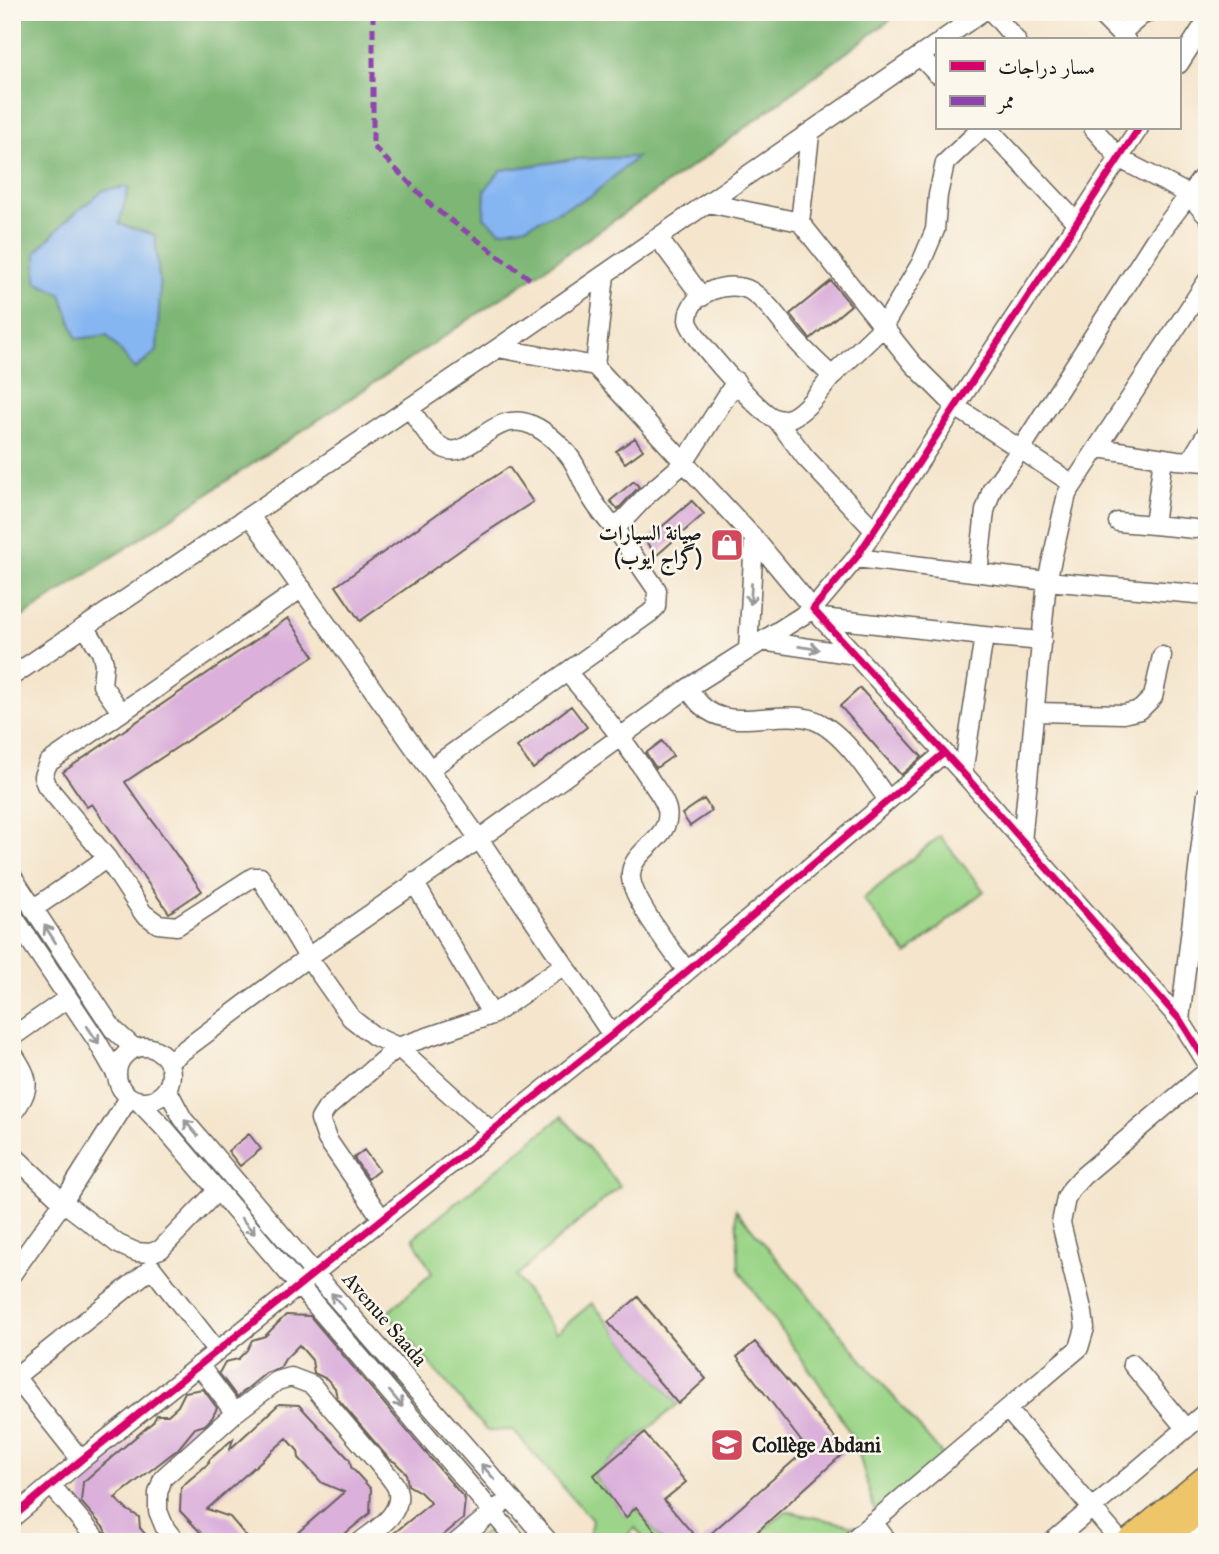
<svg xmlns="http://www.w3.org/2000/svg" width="1219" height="1554" font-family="'IM FELL Great Primer',Amiri,serif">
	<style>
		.green { fill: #9cd589; stroke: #5c7852; stroke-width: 2 }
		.forest { fill: #7db675; stroke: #4c6948; stroke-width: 2 }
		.water { fill: #86b6f1; stroke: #516986; stroke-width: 2 }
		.building { fill: #dbb1db }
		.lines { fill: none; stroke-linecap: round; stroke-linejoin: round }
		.minor-casing { stroke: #68625a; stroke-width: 21 }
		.major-casing { stroke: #68625a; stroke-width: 26 }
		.minor { stroke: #fff; stroke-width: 18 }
		.major { stroke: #eec569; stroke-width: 23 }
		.quiet { stroke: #8e44ad; stroke-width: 5; stroke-dasharray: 10 5; stroke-linecap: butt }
		.cycleway-casing { stroke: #fbf7ec; stroke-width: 11 }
		.cycleway { stroke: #d6006c; stroke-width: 7 }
		.oneway { stroke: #999 }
		.labels { text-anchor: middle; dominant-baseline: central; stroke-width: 5; stroke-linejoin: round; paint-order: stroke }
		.poi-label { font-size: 21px; font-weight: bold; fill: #1c1c1c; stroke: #fbf7ec; text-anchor: end }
		.street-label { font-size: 21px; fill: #1c1c1c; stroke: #fbf7ec }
	</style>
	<rect width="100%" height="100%" fill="#fbf7ec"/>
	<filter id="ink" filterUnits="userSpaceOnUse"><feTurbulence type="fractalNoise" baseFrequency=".0143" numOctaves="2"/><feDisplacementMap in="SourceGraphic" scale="14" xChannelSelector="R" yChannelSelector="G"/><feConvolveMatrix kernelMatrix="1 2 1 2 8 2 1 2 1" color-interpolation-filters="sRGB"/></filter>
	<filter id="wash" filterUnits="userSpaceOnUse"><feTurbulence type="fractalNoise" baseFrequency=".00686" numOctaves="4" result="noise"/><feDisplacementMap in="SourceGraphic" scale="28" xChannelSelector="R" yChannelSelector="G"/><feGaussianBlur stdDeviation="1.57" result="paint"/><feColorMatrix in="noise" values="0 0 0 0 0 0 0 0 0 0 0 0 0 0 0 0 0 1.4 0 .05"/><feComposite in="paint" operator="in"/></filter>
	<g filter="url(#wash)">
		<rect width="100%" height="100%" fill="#f4e5cc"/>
		<!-- green -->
		<path class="green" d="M940 836 984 891 907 954 863 899Z
			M562 1116 620 1186 516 1276 556 1333 592 1303 678 1404 594 1475 626 1517 636 1507 664 1542H648L635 1528 621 1542H588L592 1520 513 1430 487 1431 387 1313 432 1273 413 1238Z
			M736 1210 945 1458 876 1516 856 1443 819 1383 739 1270Z
			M786 1511 859 1527 842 1542H750Z
			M493 1526 506 1542H473Z"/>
		<!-- forest -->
		<path class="forest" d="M12 12H901L711 153 530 279 12 624Z"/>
		<!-- water -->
		<path class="water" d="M637 157 591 196 527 226 500 231 484 217 485 190 501 170 575 159Z
			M129 187 119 224 155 235 160 290 157 351 135 369 107 335 77 339 61 294 36 282V252L69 218 104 190Z"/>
		<g id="blocks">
			<!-- building -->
			<path class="building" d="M831 281 851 305 810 339 790 314Z
				M635 438 643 450 625 463 616 451Z
				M509 467 533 502 479 537 360 621 336 586 440 512Z
				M634 481 639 487 618 509 610 501Z
				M692 501 704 514 657 555 645 541Z
				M288 618 314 656 125 782 202 891 169 913 92 804 87 807 63 772Z
				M860 688 922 757 901 775 840 706Z
				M571 706 587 727 533 769 517 747Z
				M662 741 673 756 656 768 646 753Z
				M704 799 712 811 690 826 682 814Z
				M249 1134 261 1149 240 1166 228 1151Z
				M364 1150 379 1170 368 1179 354 1158Z
				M638 1297 706 1379 678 1404 608 1322Z
				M286 1315 310 1316 465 1499 463 1519 435 1542H383L431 1503 420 1492 408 1485 406 1473 395 1462 389 1459 337 1398 335 1388 327 1379 314 1373 312 1360 299 1345 285 1359 280 1368 266 1373 237 1397 219 1373 225 1362 238 1359 247 1350 252 1340 265 1336Z
				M755 1342 846 1451 746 1542H701L807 1449 737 1357Z
				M203 1389 217 1408 212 1418 205 1425 195 1428 178 1449 115 1498 126 1509 139 1517 140 1528 152 1542H110L104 1528 81 1502 83 1482 153 1422 157 1415H168L178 1406 185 1392Z
				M279 1404 299 1405 350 1460 351 1467 371 1489 370 1513 335 1542H287L344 1492 322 1483 299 1458 298 1451 287 1438 207 1509 230 1517 251 1542H201V1533L180 1511 181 1487 209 1463 208 1462 210 1459 233 1439 230 1449Z
				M644 1433 686 1482 664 1500 700 1542H664L636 1507 626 1518 594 1475Z"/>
		</g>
	</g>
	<g filter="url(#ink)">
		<use href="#blocks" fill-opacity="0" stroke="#68625a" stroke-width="2"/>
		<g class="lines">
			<defs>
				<path id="minor" d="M992 12 1016 40
					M1098 12 1126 40
					M1120 34 1141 16 1149 12
					M942 40 982 12
					M920 56 937 74
					M1179 64 1207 20
					M988 128 1076 222
					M1093 128 1120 159 1188 194 1207 216
					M1139 128 856 558 813 609 963 773 1180 1020 1207 1063
					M708 203 800 222 810 135
					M800 222 913 364 956 407 1073 484
					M658 238 702 297
					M498 348 595 366 605 275
					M832 376C822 389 802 417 786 419 778 421 772 418 766 413 752 402 689 335 688 320 688 292 730 279 751 291 769 303 781 322 794 338 806 352 819 364 832 376L883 327 893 310 921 263 935 230 938 195 945 163 982 128
					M410 408C418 420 425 433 436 443 468 472 488 406 532 425 548 432 567 450 575 465 581 476 585 488 592 499 599 510 606 519 615 529L647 495 684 463 736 381
					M777 420 805 457 874 530
					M1099 448 1177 460 1207 462
					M1163 458 1154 525 1195 529
					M1190 461 1207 433
					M250 516 479 839 612 1035
					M1118 522 1154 525
					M856 558 1047 581 1207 595
					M978 573 985 511 992 489 1021 449 1154 241 1207 171
					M302 588 48 763 43 776 46 785 107 858 143 913 158 924 177 926 253 877H260L308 957 351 1018 374 1036 398 1047 491 1131
					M822 618 984 636
					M85 627 101 652 104 663 102 685 121 712
					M762 641 856 655
					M748 650 754 538
					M567 672C597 707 624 739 649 778 654 787 665 799 667 810 673 840 628 850 631 878 633 901 672 950 686 970
					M12 676 498 348 937 44
					M688 688C692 694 696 700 701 705 729 733 776 709 811 719 842 729 869 774 888 800
					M1035 712 1123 714 1140 710 1153 697 1162 656
					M430 769 650 613 656 607 657 590 615 529
					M963 773 984 636 1042 641
					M1022 842 1047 581 1067 494 1207 281
					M12 876 113 1029 134 1048
					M33 909 107 858
					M12 914 97 1041 116 1074
					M492 1015 564 965
					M1180 1020 1207 794
					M12 1037 68 998
					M117 1074a27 27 0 1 1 54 0a27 27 0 1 1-54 0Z
					M12 1052C31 1081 32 1086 12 1115
					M168 1062 308 957 479 839 688 688 813 609 754 538 595 366
					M167 1089 183 1119 315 1274 549 1542
					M138 1101 166 1130 518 1542
					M12 1154 63 1202 118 1244 136 1252 150 1253 161 1249 218 1190
					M382 1219 327 1139 320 1119 327 1108 398 1047 492 1015 414 882
					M12 1274 63 1202 129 1098
					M1132 1364 1186 1429
					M199 1365 235 1413
					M12 1373 81 1460
					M15 1377 152 1268 217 1351
					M1008 1410 1121 1542
					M51 1485 99 1542
					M1182 1512 1206 1542
					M12 1518 81 1460 612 1035 944 753
					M873 1522 888 1542
					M176 1542 165 1528 158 1511V1493L163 1478 235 1413 277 1381 291 1377 312 1385 388 1475C391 1479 396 1485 397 1489 405 1513 375 1530 360 1542
					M457 1542 500 1506
					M850 1542 1079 1348 1085 1328 1083 1313 1061 1223 1066 1198 1072 1188 1083 1176 1207 1071
					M1052 1542 1207 1411"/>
				<path id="major" d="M1127 1542 1207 1476
					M1162 1542 1207 1505"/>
			</defs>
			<!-- minor casing -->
			<use href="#minor" class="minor-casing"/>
			<!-- major casing -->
			<use href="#major" class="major-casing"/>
			<!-- minor -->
			<use href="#minor" class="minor"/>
			<!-- major -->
			<use href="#major" class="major"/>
			<!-- quiet -->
			<path class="quiet" d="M373 12V146L433 207 530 279"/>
			<defs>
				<path id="cycleway" d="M1139 128 856 558 813 609 963 773 1180 1020 1207 1063
					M12 1518 81 1460 612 1035 944 753"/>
			</defs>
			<!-- cycleway casing -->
			<use href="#cycleway" class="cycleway-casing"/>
			<!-- cycleway -->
			<use href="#cycleway" class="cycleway"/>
		</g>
		<!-- one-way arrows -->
		<defs><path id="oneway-shaft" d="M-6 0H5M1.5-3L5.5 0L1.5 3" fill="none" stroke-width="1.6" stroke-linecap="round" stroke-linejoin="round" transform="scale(1.75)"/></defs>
		<g class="oneway">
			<use href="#oneway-shaft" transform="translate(751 594) rotate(93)"/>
			<use href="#oneway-shaft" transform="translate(809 648) rotate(9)"/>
			<use href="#oneway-shaft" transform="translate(50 934) rotate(-123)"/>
			<use href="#oneway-shaft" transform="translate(93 1035) rotate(56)"/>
			<use href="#oneway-shaft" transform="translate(191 1128) rotate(-130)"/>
			<use href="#oneway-shaft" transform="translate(248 1226) rotate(49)"/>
			<use href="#oneway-shaft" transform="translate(338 1301) rotate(-131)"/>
			<use href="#oneway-shaft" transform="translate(396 1399) rotate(50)"/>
			<use href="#oneway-shaft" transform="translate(488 1472) rotate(-131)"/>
		</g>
	</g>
	<!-- icons -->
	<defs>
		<symbol id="shop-square" viewBox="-11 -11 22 22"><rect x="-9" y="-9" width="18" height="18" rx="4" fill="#d1495b" stroke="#fbf7ec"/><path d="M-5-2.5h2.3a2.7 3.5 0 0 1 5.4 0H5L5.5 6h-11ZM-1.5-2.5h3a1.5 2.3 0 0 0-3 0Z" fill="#fff"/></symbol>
		<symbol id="school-square" viewBox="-11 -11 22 22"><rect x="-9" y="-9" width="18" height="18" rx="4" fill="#d1495b" stroke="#fbf7ec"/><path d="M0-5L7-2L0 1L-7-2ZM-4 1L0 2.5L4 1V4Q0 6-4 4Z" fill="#fff"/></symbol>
	</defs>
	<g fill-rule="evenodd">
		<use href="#shop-square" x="708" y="526" width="38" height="38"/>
		<use href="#school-square" x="708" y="1426" width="38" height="38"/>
	</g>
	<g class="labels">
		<!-- poi labels -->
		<g class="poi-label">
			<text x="702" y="533">صيانة السيارات<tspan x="702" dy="24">(گراج ايوب)</tspan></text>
			<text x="752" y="1445" text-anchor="start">Collège Abdani</text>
		</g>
		<!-- street labels -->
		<g class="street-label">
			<text transform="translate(385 1319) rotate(49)">Avenue Saada</text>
		</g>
	</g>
	<!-- margin -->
	<rect width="1219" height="1554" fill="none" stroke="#fbf7ec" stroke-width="42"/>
	<!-- legend -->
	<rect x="936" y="38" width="245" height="91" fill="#fbf7ec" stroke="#a29f99" stroke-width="2"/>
	<rect x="950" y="61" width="35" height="10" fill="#d6006c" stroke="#a29f99" stroke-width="2"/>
	<text x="998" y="74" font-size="21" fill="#1c1c1c">مسار دراجات</text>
	<rect x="950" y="96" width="35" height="10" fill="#8e44ad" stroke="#a29f99" stroke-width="2"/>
	<text x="998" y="108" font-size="21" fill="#1c1c1c">ممر</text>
</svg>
